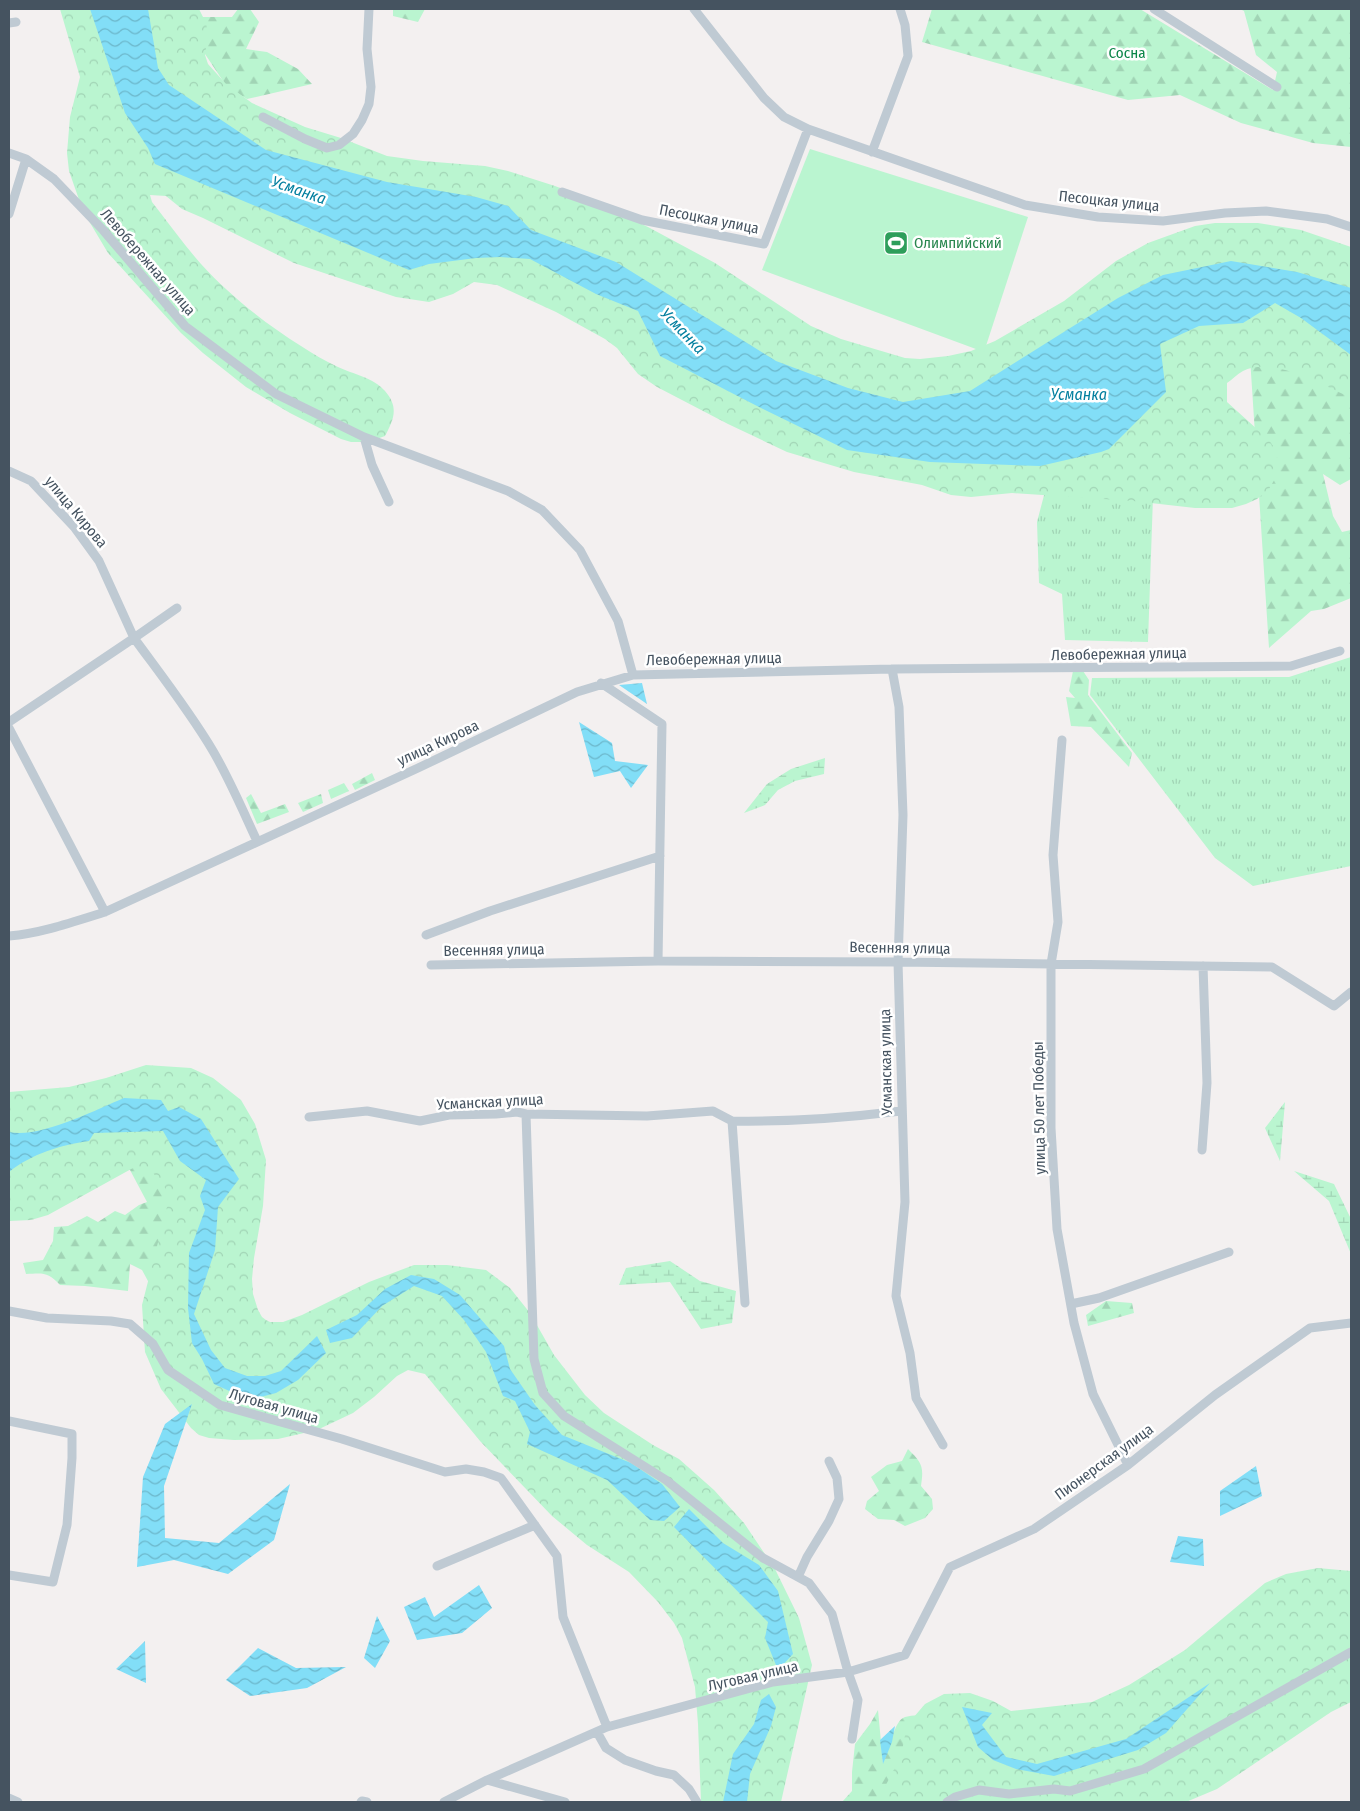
<svg xmlns="http://www.w3.org/2000/svg" width="1360" height="1811" font-family="'Fira Sans Condensed',sans-serif">
	<style>
		.grass { fill: url(#grass-tufts) }
		.forest { fill: url(#forest-firs) }
		.wetland { fill: url(#wetland-marsh) }
		.park { fill: url(#park-crowns) }
		.pitch { fill: #baf5d0 }
		.water { fill: url(#water-waves) }
		.lines { fill: none; stroke-linecap: round; stroke-linejoin: round }
		.street { stroke: #bfcad3; stroke-width: 9 }
		.labels { text-anchor: middle; dominant-baseline: central; stroke-width: 5; stroke-linejoin: round; paint-order: stroke }
		.park-label { font-size: 15px; fill: #0c8649; stroke: #fff }
		.street-label { font-size: 15px; fill: #455360; stroke: #fff }
		.leisure-label { font-size: 15px; fill: #27864d; stroke: #fff; text-anchor: start }
		.water-label { font-size: 16px; font-style: italic; fill: #037f9f; stroke: #fff }
	</style>
	<defs>
		<pattern id="grass-tufts" width="24" height="20" patternUnits="userSpaceOnUse" patternTransform="scale(1.25)"><rect width="24" height="20" fill="#baf5d0"/><path d="M3 7l-1-3M5 7V3M7 7l1-3M15 17l-1-3M17 17v-4M19 17l1-3" fill="none" stroke="#a1d4b5"/></pattern>
		<pattern id="forest-firs" width="22" height="20" patternUnits="userSpaceOnUse" patternTransform="scale(1.25)"><rect width="22" height="20" fill="#baf5d0"/><path d="M5 1l3.5 6h-7zM16 11l3.5 6h-7z" fill="#a1d4b5"/></pattern>
		<pattern id="wetland-marsh" width="20" height="14" patternUnits="userSpaceOnUse" patternTransform="scale(1.25)"><rect width="20" height="14" fill="#baf5d0"/><path d="M1 5h8M5 5V1M11 12h8M15 12V8" fill="none" stroke="#a1d4b5"/></pattern>
		<pattern id="park-crowns" width="20" height="18" patternUnits="userSpaceOnUse" patternTransform="scale(1.25)"><rect width="20" height="18" fill="#baf5d0"/><path d="M2 6a3 3 0 1 1 6 0M12 15a3 3 0 1 1 6 0" fill="none" stroke="#a1d4b5"/></pattern>
		<pattern id="water-waves" width="16" height="10" patternUnits="userSpaceOnUse" patternTransform="scale(1.25)"><rect width="16" height="10" fill="#82def7"/><path d="M0 5q4-4 8 0t8 0" fill="none" stroke="#6cb7cb"/></pattern>
	</defs>
	<rect width="100%" height="100%" fill="#f3f0f0"/>
	<!-- grass -->
	<path class="grass" d="M1048 480 1153 497 1148 642 1065 640 1062 594 1039 583 1037 522Z
		M1351 657V866L1253 886 1215 858 1090 695 1092 678 1289 677Z"/>
	<!-- forest -->
	<path class="forest" d="M238 9H250L259 22 246 49 267 52 298 69 312 84 247 99 227 87 205 54 193 17H232Z
		M393 9H425L418 22 393 16Z
		M932 9H1140L1273 90 1277 72 1256 55 1244 11 1240 9H1351V147L1313 143 1241 123 1180 95 1128 100 922 42Z
		M1248 327 1351 364V479L1340 485 1323 474 1333 516 1342 532 1351 530V598L1324 609 1311 611 1269 648Z
		M1073 671H1083L1089 680 1088 695 1132 753 1129 767 1091 727 1071 726 1066 697 1075 698 1069 691Z
		M372 773 375 780 355 790 352 784Z
		M344 783 349 791 331 799 328 790Z
		M251 794 261 813 285 804 289 812 257 824 246 798Z
		M321 794 323 803 303 812 298 803Z
		M180 1161 155 1294 142 1270 130 1264 128 1291 85 1286 60 1285C48 1272 44 1273 26 1274L23 1263 43 1260 53 1241 54 1227 68 1226 87 1216 98 1222 115 1211 125 1215 139 1205 147 1202 130 1170 9 1172Z
		M1106 1301 1132 1303 1134 1313 1088 1326 1086 1315Z
		M908 1449C922 1463 924 1466 921 1486L932 1499 933 1509 925 1518 905 1526 894 1520 878 1519 865 1509 867 1501 879 1491 871 1477 887 1465 902 1461Z
		M878 1710 883 1763C889 1751 894 1720 905 1717 913 1715 922 1715 930 1714L892 1802H842L852 1791V1772L855 1744 870 1724Z"/>
	<!-- wetland -->
	<path class="wetland" d="M825 758 824 774 795 781 778 790 765 805 744 813 767 784 791 769Z
		M1285 1102 1280 1161 1265 1128Z
		M1294 1171 1334 1184 1351 1219V1254L1329 1201Z
		M670 1261 700 1281 736 1291 732 1323 701 1329 670 1282 619 1285 626 1268Z"/>
	<!-- park -->
	<path class="park" d="M60 9H199L206 23 208 34 205 55 208 64 226 84 252 103 305 127 341 138 387 156 423 161 485 166 508 171 555 186 586 198 648 227 715 263 811 326 841 339 905 358 920 359 948 356 971 351 995 341 1064 301 1116 261 1148 243 1195 226 1215 223H1258L1301 230 1351 247V398C1324 385 1273 356 1243 371 1237 374 1232 380 1227 383V402L1269 440 1275 449 1278 461 1276 477 1269 489 1257 499 1246 504 1232 508H1195L1133 501 1012 493 971 497 951 495 922 485 854 472 787 452 728 424 657 387 638 374 617 348 605 339 556 312 497 285 474 282 453 294 429 302 396 297 294 263 203 218 182 209 166 196 150 195 152 202 159 211C173 229 186 247 201 264 230 296 266 324 301 346 313 354 325 361 338 367 353 374 374 378 385 391 399 407 394 419 385 436L368 442H351L341 439 290 413 246 387 203 353 181 333 108 253 83 211 69 171 67 153 70 117 80 77Z
		M146 1065 191 1068 213 1078 241 1100 255 1124 266 1160 263 1206 254 1258 252 1279 253 1294 258 1310 262 1317 266 1320 270 1322H283L302 1315 369 1282 414 1265H447L486 1270 510 1288 530 1313 554 1355 585 1395 604 1413 653 1445 679 1459 714 1490 744 1523 775 1569 799 1618 812 1665 781 1802H701L698 1724 695 1687 682 1638 674 1623 658 1602 629 1572 587 1545 552 1516 480 1441 425 1374 408 1370 397 1376 374 1397 353 1413 317 1430 278 1439 234 1440 209 1438 199 1435 191 1428 161 1389 145 1352 142 1305 169 1199C166 1184 157 1177 146 1167L133 1168 48 1215 31 1220 9 1221V1092L69 1087 106 1078Z
		M1318 1568 1351 1571V1702L1331 1712 1217 1789 1186 1802H877L901 1756 907 1725 925 1704 944 1694 970 1693 993 1701 1011 1711 1092 1702 1129 1685 1185 1650 1265 1583 1286 1574Z"/>
	<!-- pitch -->
	<path class="pitch" d="M810 149 1028 217 984 352 762 270Z"/>
	<!-- water -->
	<path class="water" d="M90 9H148L158 68 169 85 266 150 387 182 476 197 508 206 531 230 616 262 776 361 848 388 903 402 970 391 1118 298 1163 275 1231 261 1297 272 1351 288V355L1301 318 1275 303 1243 323 1199 326 1160 344 1166 392 1109 449 1101 452 1040 466 930 462 847 450 759 407 660 356 638 311 596 294 530 259 500 257 476 258 429 264 409 270 155 164 148 148 125 113Z
		M642 683 647 704 619 685Z
		M579 722 612 743 615 761 648 765 631 788 620 771 594 777Z
		M124 1098 161 1100 168 1111 179 1107 201 1119 239 1179 218 1207 215 1250 194 1314 211 1350 225 1368 247 1376H265L281 1371 317 1336 326 1353 298 1380 276 1393 249 1400 214 1384 202 1359 192 1343 188 1308 189 1253 205 1210 200 1196 206 1180 180 1161 163 1131 94 1133 89 1141C61 1145 31 1154 9 1172V1132C39 1139 95 1110 124 1098Z
		M411 1275 434 1279 460 1295 504 1346 510 1369 535 1405 562 1435 631 1463 662 1484 680 1507 664 1521 650 1520 607 1480 527 1444 530 1432 515 1401 503 1396 486 1352 464 1320 442 1296 414 1286 382 1306 352 1338 330 1343 326 1330 357 1315 385 1289Z
		M192 1404 164 1486 165 1538 219 1543 290 1484 274 1540 228 1574 174 1560 137 1567 143 1477 165 1424Z
		M1256 1466 1262 1496 1220 1516V1491Z
		M689 1509 723 1543 759 1565 778 1591 793 1654 778 1670 765 1638 768 1622 674 1527Z
		M1178 1536 1203 1539 1204 1566 1170 1562Z
		M479 1585 492 1608 462 1633 417 1640 404 1607 425 1597 434 1617Z
		M377 1616 390 1641 375 1668 364 1658Z
		M145 1641 146 1683 116 1669Z
		M258 1648 296 1668 346 1667 307 1688 250 1696 226 1680Z
		M1210 1683 1166 1733 1138 1750 1054 1776 1016 1769 993 1760 978 1747 962 1707 992 1713 982 1725 1006 1757 1037 1764 1126 1739Z
		M769 1694 776 1707 771 1726 750 1774 747 1802H723L733 1754 754 1724 761 1700Z
		M895 1726 892 1742 883 1764 880 1740Z"/>
	<g class="lines">
		<!-- street -->
		<path class="street" d="M694 9 764 98 784 117 808 129 1025 205 1098 217 1163 221 1225 213 1266 211 1327 219 1351 227
			M1154 9 1277 87
			M9 23 16 22
			M263 117 305 139 327 148 339 145 353 134 362 120 369 104 371 87 367 49 369 9
			M872 152 908 56 905 25 900 9
			M9 153 26 159 54 179 103 230 185 326 276 394 364 437 508 491 542 510 580 550 618 621 633 675 892 669 1291 666 1340 651
			M562 192 642 220 764 244 808 129
			M9 214 26 159
			M364 437 372 465 389 502
			M9 471 31 481 75 528 99 561 134 638 9 722
			M177 608 134 638C161 675 190 712 213 751 230 780 243 811 257 841
			M892 669 899 707 903 815 898 962 905 1202 896 1296 910 1353 916 1398 943 1445
			M601 683 662 724 658 961
			M9 728 105 912
			M1062 740 1053 855 1058 922 1051 964V1128L1057 1229 1074 1323 1093 1394 1128 1465
			M426 935 490 911 660 856
			M9 936C42 933 73 922 105 912L418 768 577 692 633 675
			M431 965 658 961 898 962 1272 967 1334 1006 1351 992
			M526 1114 534 1359 543 1393 564 1416 666 1480 763 1558 809 1583 832 1614 848 1672 858 1700 852 1739
			M309 1117 367 1111 420 1121 449 1115 496 1114 517 1112 526 1114 647 1116 713 1111 732 1121
			M1202 1150 1207 1083 1203 966
			M745 1303 732 1121C789 1122 844 1118 901 1111
			M1071 1304 1099 1298 1229 1252
			M9 1311 47 1318 111 1321 130 1324 153 1344 168 1370 220 1405 342 1439 445 1472 466 1469 484 1472 501 1478 557 1556 563 1617 607 1727
			M9 1421 72 1434V1458L67 1525 53 1582 9 1575
			M437 1566 535 1525
			M798 1577 807 1557 829 1521 839 1499 837 1478 829 1461
			M597 1732 606 1748 625 1760 656 1771 674 1775 689 1789 697 1802
			M487 1780 565 1802
			M9 1798 18 1802
			M361 1802 362 1801 367 1802
			M444 1802 487 1780 607 1727 773 1682 848 1672 905 1655 950 1567 1034 1529 1128 1465 1215 1395 1310 1328 1351 1323
			M947 1802 955 1797 979 1790 1009 1794 1054 1789 1070 1791 1144 1769 1351 1652"/>
	</g>
	<!-- icons -->
	<defs>
		<symbol id="stadium-square" viewBox="-11 -11 22 22"><rect x="-9" y="-9" width="18" height="18" rx="4" fill="#2e9e5b" stroke="#fff"/><path d="M0-5a6.5 5 0 1 0 0 10a6.5 5 0 1 0 0-10ZM-3.5-1.8h7v3.6h-7Z" fill="#fff"/></symbol>
	</defs>
	<g fill-rule="evenodd">
		<use href="#stadium-square" x="882" y="229" width="28" height="28"/>
	</g>
	<g class="labels">
		<!-- park labels -->
		<g class="park-label">
			<text x="1127" y="53">Сосна</text>
		</g>
		<!-- street labels -->
		<g class="street-label">
			<text transform="translate(1109 201) rotate(6)">Песоцкая улица</text>
			<text transform="translate(709 219) rotate(11)">Песоцкая улица</text>
			<text transform="translate(148 262) rotate(49)">Левобережная улица</text>
			<text transform="translate(76 512) rotate(50)">улица Кирова</text>
			<text transform="translate(1119 654) rotate(-1)">Левобережная улица</text>
			<text transform="translate(714 659) rotate(-1)">Левобережная улица</text>
			<text transform="translate(438 743) rotate(-25)">улица Кирова</text>
			<text transform="translate(900 948) rotate(1)">Весенняя улица</text>
			<text transform="translate(494 950) rotate(-1)">Весенняя улица</text>
			<text transform="translate(886 1062) rotate(-91)">Усманская улица</text>
			<text transform="translate(490 1102) rotate(-3)">Усманская улица</text>
			<text transform="translate(1039 1108) rotate(-91)">улица 50 лет Победы</text>
			<text transform="translate(274 1406) rotate(16)">Луговая улица</text>
			<text transform="translate(1104 1462) rotate(-36)">Пионерская улица</text>
			<text transform="translate(753 1676) rotate(-13)">Луговая улица</text>
		</g>
		<!-- leisure labels -->
		<g class="leisure-label">
			<text x="914" y="243">Олимпийский</text>
		</g>
		<!-- water labels -->
		<g class="water-label">
			<text transform="translate(299 190) rotate(19)">Усманка</text>
			<text transform="translate(683 331) rotate(46)">Усманка</text>
			<text x="1079" y="394">Усманка</text>
		</g>
	</g>
	<!-- border -->
	<rect width="1360" height="1811" fill="none" stroke="#455360" stroke-width="20"/>
</svg>
